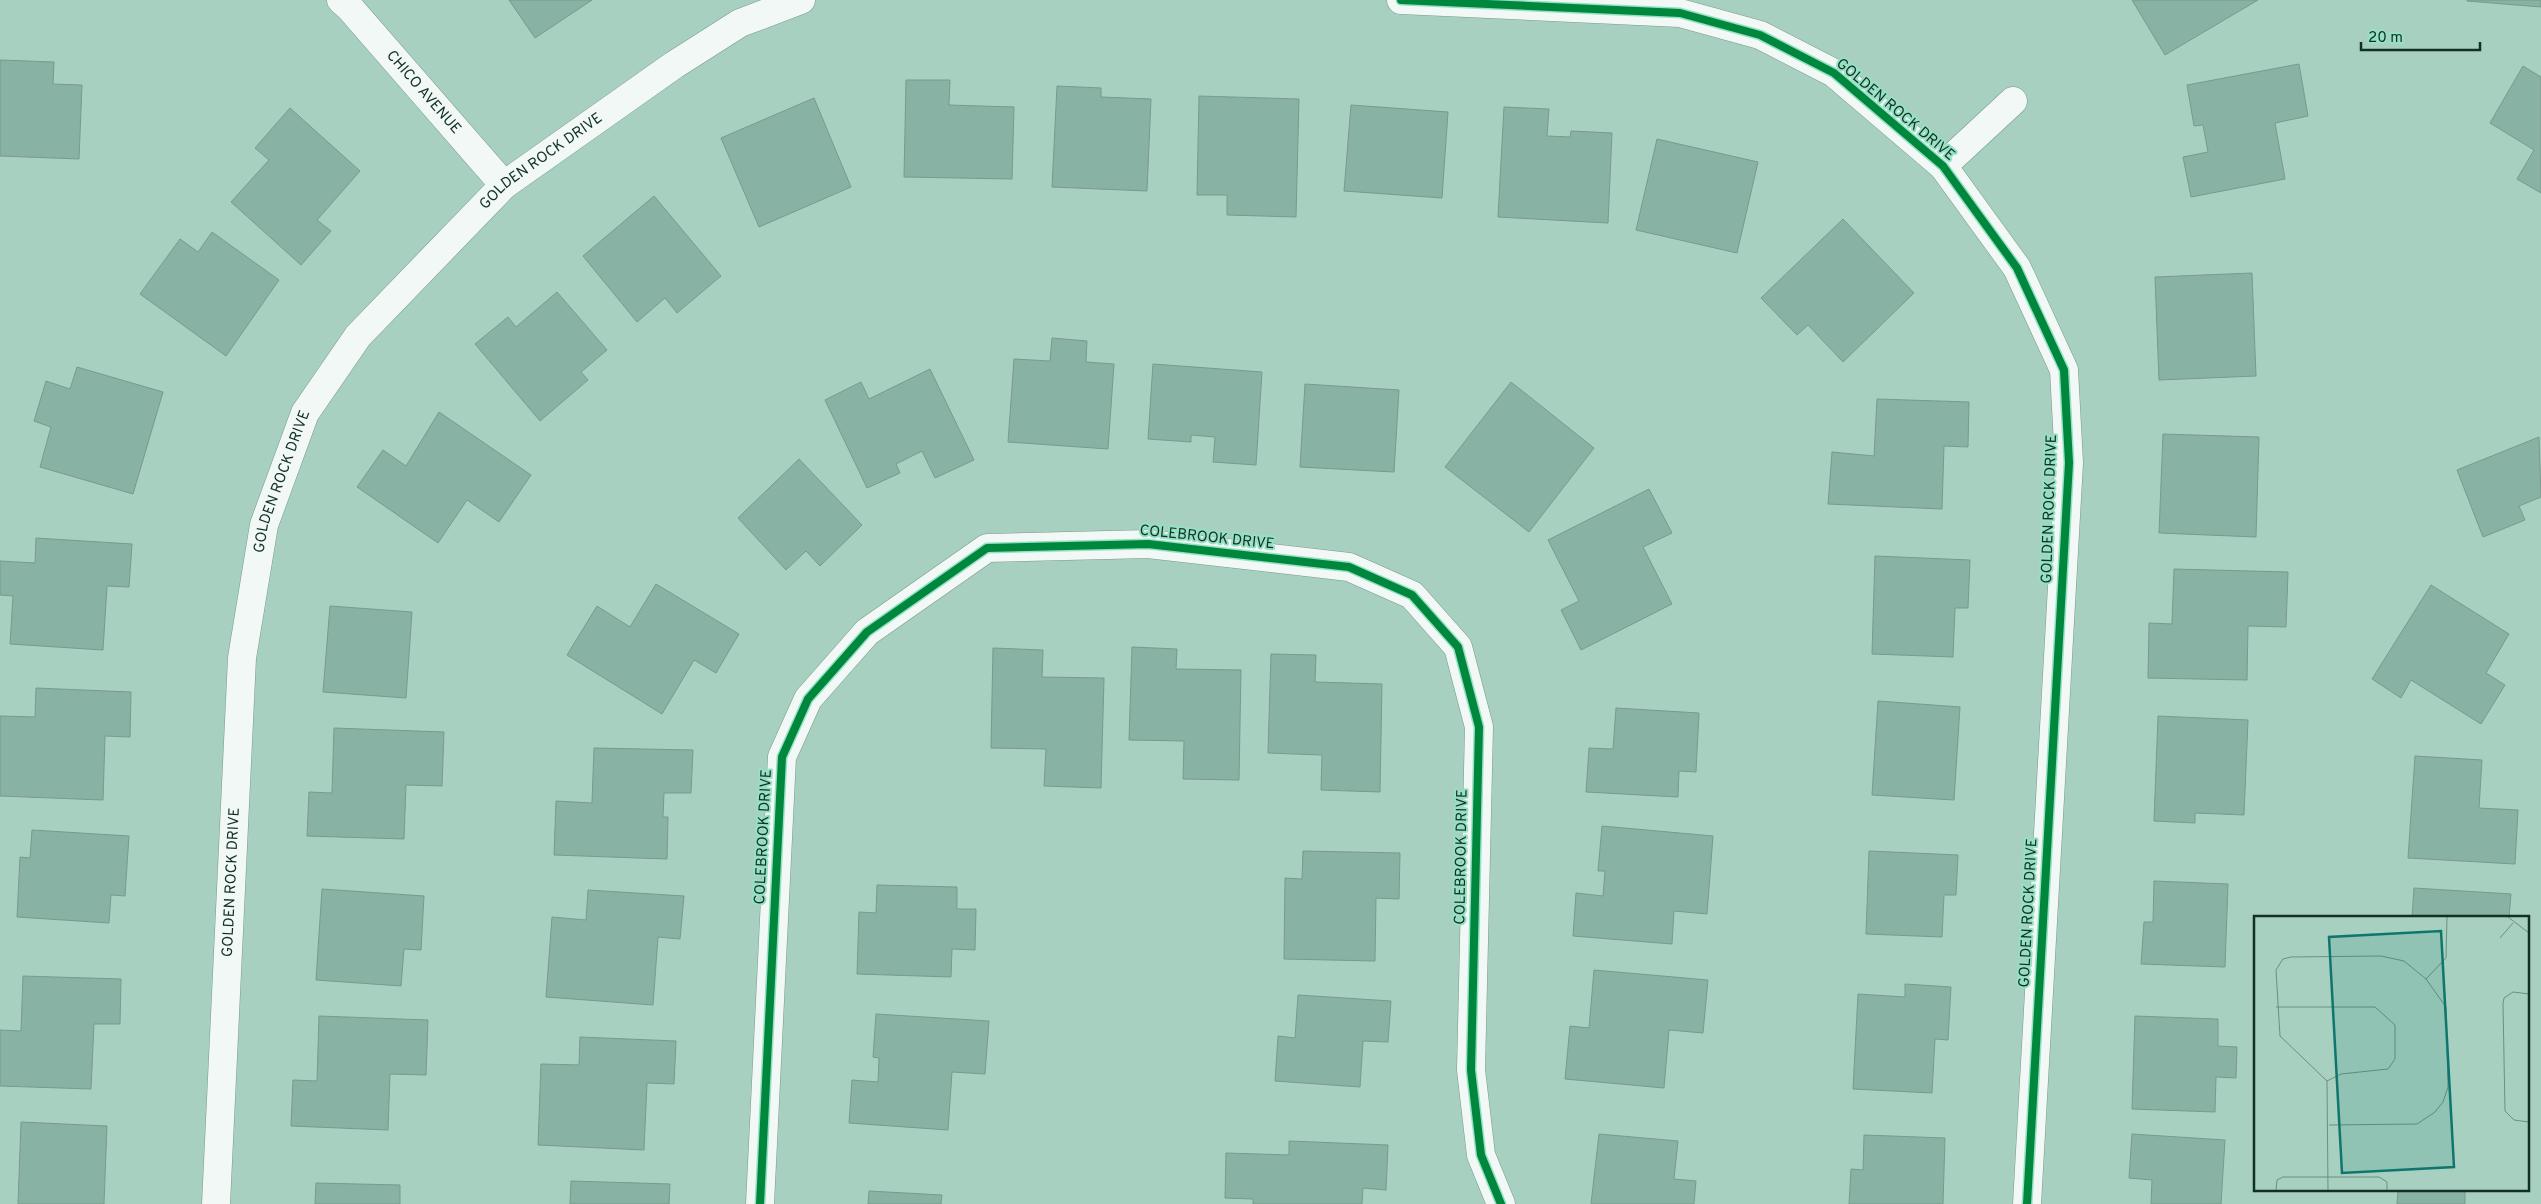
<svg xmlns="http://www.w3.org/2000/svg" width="2541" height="1204" font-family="Overpass,sans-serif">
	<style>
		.building { fill: #88b2a3; stroke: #799a8d }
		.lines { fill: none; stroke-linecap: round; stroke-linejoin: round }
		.street-casing { stroke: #78998d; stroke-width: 29 }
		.street { stroke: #f2f8f6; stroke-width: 28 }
		.cycleway-casing { stroke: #96e1c3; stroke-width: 11 }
		.cycleway { stroke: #00873e; stroke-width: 8 }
		.labels { text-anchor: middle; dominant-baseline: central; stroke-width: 4; stroke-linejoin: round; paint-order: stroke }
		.street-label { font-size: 15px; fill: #113126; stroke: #96e1c3 }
		.inset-road { fill: none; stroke: #6b9082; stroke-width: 1 }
		.view { fill: #0f766e; fill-opacity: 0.15; stroke: #0f766e; stroke-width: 2.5 }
		.inset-edge { fill: none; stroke: #113126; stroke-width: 2.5 }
	</style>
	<rect width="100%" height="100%" fill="#a7d0c0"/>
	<!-- building -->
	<path class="building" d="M509 0H592L535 38Z
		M2132 0H2258L2165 55Z
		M2467 0H2541V7L2467 1Z
		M0 60 54 62 53 84 82 85 79 159 0 156Z
		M2299 64 2308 116 2275 123 2285 179 2191 197 2183 157 2208 152 2203 125 2194 126 2187 85Z
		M2523 66 2541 77V193L2517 179 2534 150 2490 123Z
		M906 80H950L949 105 1014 107 1012 179 904 177Z
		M1057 86 1101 88V97L1151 99 1147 191 1052 187Z
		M1199 96 1299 99 1296 217 1227 215V195H1197Z
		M814 98 851 187 759 227 721 138Z
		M1351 105 1448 112 1442 198 1344 191Z
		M1504 107 1549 109 1547 136 1570 137 1571 131 1612 133 1608 223 1498 217Z
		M290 108 360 171 317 220 331 231 301 265 231 202 269 160 255 148Z
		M1657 139 1758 162 1737 253 1636 230Z
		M654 196 721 276 677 313 665 298 637 322 583 256Z
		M1843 219 1914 293 1843 362 1808 325 1797 335 1761 298Z
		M212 232 279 280 226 356 140 294 180 239 198 252Z
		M2252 273 2256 376 2159 380 2155 277Z
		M557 292 607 350 581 372 588 380 540 421 475 344 508 317 516 327Z
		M1052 338 1087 341 1086 362 1114 364 1108 449 1008 442 1014 359 1050 361Z
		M1153 364 1262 372 1256 465 1213 462 1215 437 1191 435V442L1148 439Z
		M77 367 163 392 133 494 40 467 51 427 34 421 46 381 70 389Z
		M930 369 974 460 935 478 922 451 896 464 900 473 867 488 825 400 861 382 869 399Z
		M1511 382 1594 448 1529 532 1445 467Z
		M1305 384 1399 390 1394 472 1300 467Z
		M1877 399 1969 402 1968 447 1944 446 1942 509 1828 504 1832 452 1874 456Z
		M439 412 531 475 499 522 467 500 438 543 357 487 383 450 406 466Z
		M2163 434 2259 437 2256 537 2159 533Z
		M2539 437 2541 497 2519 506 2525 520 2483 537 2457 470Z
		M799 459 862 525 820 566 806 551 786 570 738 518Z
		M1649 489 1672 533 1643 547 1672 604 1581 650 1561 610 1579 601 1548 540Z
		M36 538 132 544 129 587 107 586 103 650 10 644 13 596 0 595V561L35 563Z
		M1875 556 1970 560 1968 608H1955L1953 657 1872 654Z
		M2174 569 2288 572 2286 627 2248 626 2247 680 2148 678 2149 623 2172 624Z
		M656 584 739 634 716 673 694 660 662 714 567 655 597 606 630 627Z
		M2431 585 2509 634 2486 673 2505 685 2481 724 2411 680 2401 698 2372 679Z
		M330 606 412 612 406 698 323 692Z
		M1132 647 1177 649 1176 669 1241 670 1239 780 1183 779 1184 741 1129 740Z
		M993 648 1043 650 1042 677 1104 678 1101 788 1044 786 1046 749 991 748Z
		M1271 654 1316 655 1315 682 1382 684 1380 792 1321 790 1322 755 1268 753Z
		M36 688 131 692 130 737 105 736 103 800 0 796V716L35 717Z
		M1878 701 1960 707 1954 800 1872 795Z
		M1616 708 1699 713 1696 772 1679 771 1678 797 1586 792 1589 748 1613 749Z
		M2158 716 2248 720 2244 815 2195 813V823L2154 821Z
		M334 728 444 732 442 786 406 785 404 839 307 836 309 792 332 793Z
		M594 748 693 750 691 793H664L663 817H668L667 859 554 855 556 801 592 803Z
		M2415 756 2482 760 2479 808 2518 810 2515 864 2408 858Z
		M1602 826 1713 836 1707 914 1674 911 1672 944 1573 936 1576 893 1603 896 1605 871H1598Z
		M32 830 129 836 125 896 111 895 109 923 17 917 20 857 30 858Z
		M1303 851 1400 853 1399 899 1376 898 1375 961 1284 959 1285 878 1302 879Z
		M1869 851 1958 855 1956 895H1944L1942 937 1866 934Z
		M2154 881 2228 884 2225 967 2141 964 2144 922H2153Z
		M877 885 957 887V909H976L975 950 952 949 951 977 857 974 859 912 876 913Z
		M2414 888 2511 894 2509 918H2412Z
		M322 889 424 896 421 950 404 949 401 986 316 980Z
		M588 890 684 896 680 939 658 937 653 1005 546 997 552 917 586 920Z
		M1594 970 1708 980 1703 1033 1669 1030 1664 1088 1565 1079 1570 1026 1589 1028Z
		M23 976 121 979 120 1024H94L91 1089 0 1086V1030L21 1031Z
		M1905 984 1951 987 1948 1040 1935 1039 1932 1093 1853 1089 1858 994 1905 997Z
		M1298 995 1391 1001 1388 1042 1363 1041 1360 1087 1275 1081 1278 1036 1295 1038Z
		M876 1014 989 1021 985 1074 952 1072 948 1130 849 1123 852 1080 878 1082 879 1058 873 1057Z
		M319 1016 428 1020 426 1075 390 1074 388 1130 291 1126 293 1080 317 1081Z
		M2135 1016 2218 1019V1046L2237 1047 2236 1078 2216 1077 2215 1112 2132 1109Z
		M580 1037 676 1041 674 1084 647 1083 644 1150 538 1145 541 1064 579 1065Z
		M21 1122 107 1126 104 1204H18Z
		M1599 1134 1678 1141 1674 1179 1696 1181 1694 1204H1591Z
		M2132 1134 2225 1140 2221 1204H2151L2152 1180 2129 1178Z
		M1864 1135 1945 1138 1943 1204H1849L1851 1169 1863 1170Z
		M1289 1141 1388 1145 1386 1190 1363 1188 1362 1204H1253V1199L1225 1198 1226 1153 1289 1155Z
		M571 1181 670 1184 669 1204H570Z
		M316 1183 400 1185V1204H315Z
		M2398 1190H2465V1204H2397Z
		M869 1191 942 1195 941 1204H868Z"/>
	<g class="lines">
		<defs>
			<g id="street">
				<path id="s1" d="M341 0 350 8 504 185"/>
				<path d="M1401 0 1680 13 1760 35 1834 73 1943 166 2017 268 2064 370 2069 463 2027 1204"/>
				<path d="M1943 166 2013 101"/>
				<path id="s2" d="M216 1204 242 658 264 525 305 413 358 336 504 185 674 65 740 23 801 0"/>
				<path d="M760 1204 782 757 808 699 867 632 987 548 1148 544 1349 567 1412 595 1458 647 1479 727 1471 1070 1481 1155 1501 1204"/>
			</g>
		</defs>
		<!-- street casing -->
		<use href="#street" class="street-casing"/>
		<!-- street -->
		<use href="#street" class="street"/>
		<defs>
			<path id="cycleway" d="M1401 0 1680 13 1760 35 1834 73 1943 166 2017 268 2064 370 2069 463 2027 1204
				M760 1204 782 757 808 699 867 632 987 548 1148 544 1349 567 1412 595 1458 647 1479 727 1471 1070 1481 1155 1501 1204"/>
		</defs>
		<!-- cycleway casing -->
		<use href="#cycleway" class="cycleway-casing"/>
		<!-- cycleway -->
		<use href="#cycleway" class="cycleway"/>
	</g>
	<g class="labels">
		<!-- street labels -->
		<g class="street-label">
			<text stroke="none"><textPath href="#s1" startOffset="124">CHICO AVENUE</textPath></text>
			<text transform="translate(1895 110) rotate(40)">GOLDEN ROCK DRIVE</text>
			<text stroke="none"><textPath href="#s2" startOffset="1148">GOLDEN ROCK DRIVE</textPath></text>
			<text stroke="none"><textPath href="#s2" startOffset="728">GOLDEN ROCK DRIVE</textPath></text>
			<text transform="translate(2050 509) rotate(-88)">GOLDEN ROCK DRIVE</text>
			<text transform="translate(1207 538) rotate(6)">COLEBROOK DRIVE</text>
			<text transform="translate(764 837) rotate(-87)">COLEBROOK DRIVE</text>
			<text transform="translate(1462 857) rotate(-89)">COLEBROOK DRIVE</text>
			<text stroke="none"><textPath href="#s2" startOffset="322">GOLDEN ROCK DRIVE</textPath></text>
			<text transform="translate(2029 913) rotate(-87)">GOLDEN ROCK DRIVE</text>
		</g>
	</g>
	<!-- overview -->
	<g transform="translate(2254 916)">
		<rect width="275" height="275" fill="#a7d0c0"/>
		<path class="inset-road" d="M254 1 275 17M246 22 259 7M172 63 192 42 193 1M275 78 259 76 250 82 249 88 251 195 260 204 275 206M22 91H121L141 109V143L134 153 87 158 73 165M22 274 23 264 29 261H125L133 266V274M74 274 73 165 26 120 22 54 29 43 37 41 127 40 150 45 172 63 192 91 194 171 189 186 181 196 163 208 75 209"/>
		<path class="view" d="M187 15 200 251 88 257 75 21Z"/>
		<rect width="275" height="275" class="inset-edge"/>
	</g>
	<!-- scale -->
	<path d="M2361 42v8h119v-8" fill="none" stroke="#113126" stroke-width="2.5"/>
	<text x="2368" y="42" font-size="15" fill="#113126" stroke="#96e1c3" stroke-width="4" paint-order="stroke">20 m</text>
</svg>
